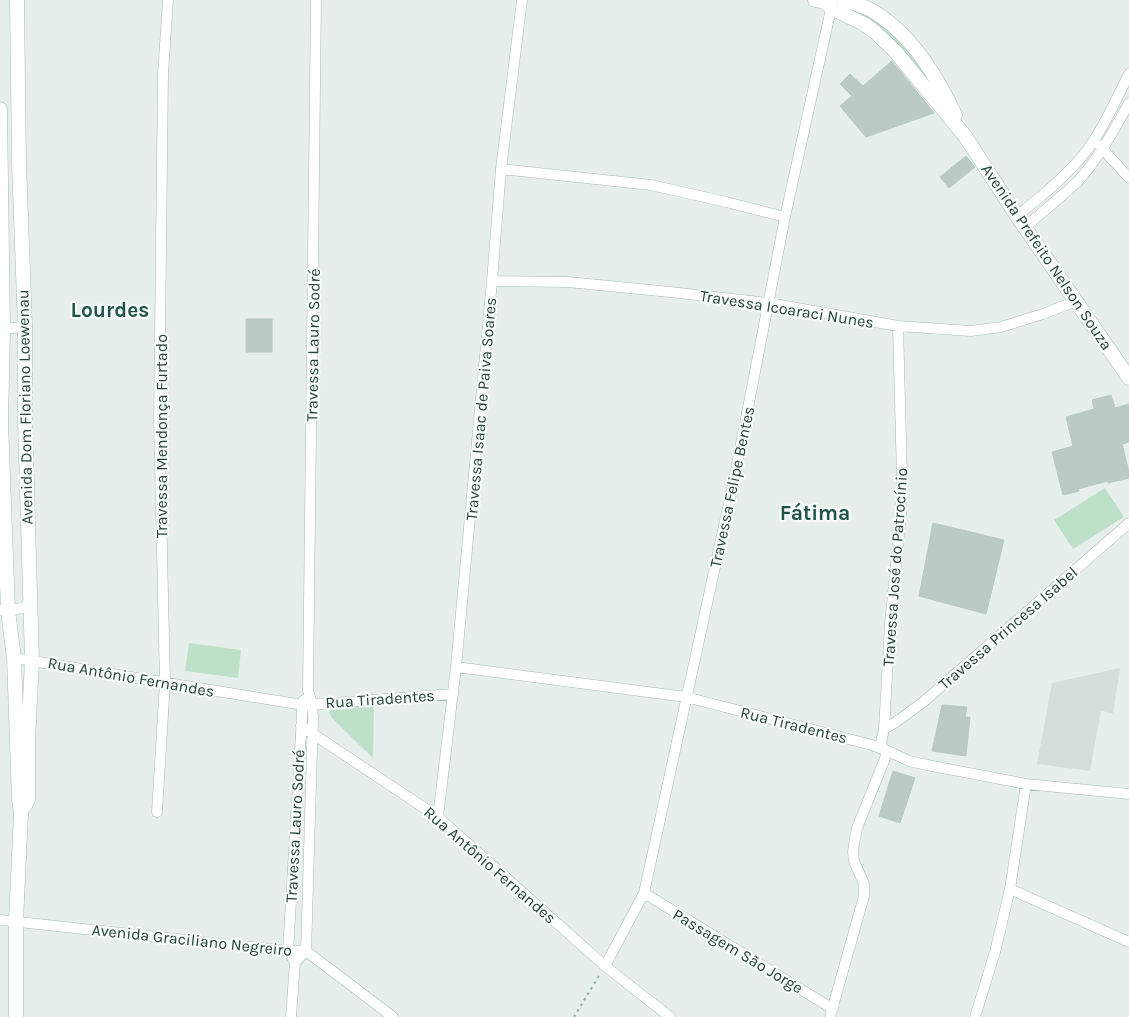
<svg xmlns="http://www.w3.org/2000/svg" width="1129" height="1017" font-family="Karla,sans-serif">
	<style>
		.built { fill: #d4dfda }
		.green { fill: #bfe0c8 }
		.building { fill: #bbcac4; stroke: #b8c9c2 }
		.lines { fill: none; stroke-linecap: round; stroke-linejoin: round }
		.street-casing { stroke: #a8b8b2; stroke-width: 11 }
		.secondary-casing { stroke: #a4bbb3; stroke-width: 15 }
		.path { stroke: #86b3a5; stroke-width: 2; stroke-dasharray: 2.5 4; stroke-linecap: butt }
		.street { stroke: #fff; stroke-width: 10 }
		.secondary { stroke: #fff; stroke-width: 14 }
		.labels { text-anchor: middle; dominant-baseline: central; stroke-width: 4.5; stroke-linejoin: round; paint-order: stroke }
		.street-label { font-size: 16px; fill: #24423a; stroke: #f7fbf9 }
		.district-label { font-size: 21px; font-weight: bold; fill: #1f5548; stroke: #f7fbf9 }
	</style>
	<rect width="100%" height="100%" fill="#e6efeb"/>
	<!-- built -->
	<path class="built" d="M1120 668 1113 713 1101 711 1090 771 1037 764 1052 683Z"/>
	<!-- green -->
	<path class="green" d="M860 12 876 19 918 57 945 106 913 62 900 48 858 14Z
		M1105 488 1124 517 1073 549 1054 520Z
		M189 643 241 650 238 678 185 671Z
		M374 705 373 758 332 718 329 712 334 707Z"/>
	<!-- building -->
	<path class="building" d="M892 61 934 113 866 137 840 106 852 96 840 84 850 74 863 86Z
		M966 156 975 167 949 188 940 177Z
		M246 319H272V352H246Z
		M1111 395 1115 408 1129 404V442L1122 444 1129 472V478L1108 483V481L1078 489 1079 491 1063 495 1052 452 1073 446 1066 417 1094 409 1092 400Z
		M933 523 1004 540 986 614 919 596Z
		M942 705 967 707 965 717H970L966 756 932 751Z
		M893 771 915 778 900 823 879 816Z"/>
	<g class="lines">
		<defs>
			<path id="street" d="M1099 145 1129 178
				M501 169 651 185 726 202 785 217
				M1017 216C1043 195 1068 175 1088 149 1105 126 1116 99 1129 74
				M1025 227C1043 212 1061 197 1078 181 1099 158 1114 130 1129 103
				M492 281 568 282 670 292 769 303 898 326 971 331 1001 327 1043 314 1076 301
				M0 329 25 327
				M0 610 8 611 30 606
				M14 658 297 704 307 705 453 694
				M456 667 686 697 872 745 888 751 909 761 927 765 1026 784 1129 794
				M301 726 438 817 605 966 670 1017
				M884 729 896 722 922 703 1129 523
				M880 748 884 729 890 624 901 514 902 476 898 326
				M157 812 165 682 159 420 163 74 168 0
				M438 817 456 667 492 281 501 169 522 0
				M1010 889 1129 942
				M644 893 833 1009
				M0 920 288 951H306L393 1017
				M295 962 306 951 313 717 312 704 308 690 316 0
				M605 966 644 893 734 480 785 217 833 0
				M291 1017 295 962 288 951 302 717V704L304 700
				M830 1017 864 896V884L854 861 853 852 854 844 857 828 888 751
				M975 1017 995 952 1010 889 1026 784"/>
			<path id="secondary" d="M17 0 19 163 25 327V420L32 660 28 741V799L25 806
				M815 0 825 2 831 8 864 24 875 32 895 51 918 79 965 136 1017 216 1129 378
				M844 0C854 3 864 6 873 11 901 28 923 56 939 84 945 94 950 105 955 115
				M0 109 3 329 1 422 8 611 14 658 19 799 21 813 16 921V1017"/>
		</defs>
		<!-- street casing -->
		<use href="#street" class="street-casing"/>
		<!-- secondary casing -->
		<use href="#secondary" class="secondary-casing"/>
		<!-- path -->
		<path class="path" d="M574 1017 600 974"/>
		<!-- street -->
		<use href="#street" class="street"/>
		<!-- secondary -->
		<use href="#secondary" class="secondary"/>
	</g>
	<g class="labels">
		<!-- street labels -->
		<g class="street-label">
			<text transform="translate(1047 257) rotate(56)">Avenida Prefeito Nelson Souza</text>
			<text transform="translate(787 309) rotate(9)">Travessa Icoaraci Nunes</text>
			<text transform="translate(313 345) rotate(-89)">Travessa Lauro Sodré</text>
			<text transform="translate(25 407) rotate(-91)">Avenida Dom Floriano Loewenau</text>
			<text transform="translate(481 409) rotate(-85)">Travessa Isaac de Paiva Soares</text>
			<text transform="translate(161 436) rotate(-90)">Travessa Mendonça Furtado</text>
			<text transform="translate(732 487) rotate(-78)">Travessa Felipe Bentes</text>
			<text transform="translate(895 567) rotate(-86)">Travessa José do Patrocínio</text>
			<text transform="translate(1008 628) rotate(-41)">Travessa Princesa Isabel</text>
			<text transform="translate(131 677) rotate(10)">Rua Antônio Fernandes</text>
			<text transform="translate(380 699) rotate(-4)">Rua Tiradentes</text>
			<text transform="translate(794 725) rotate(14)">Rua Tiradentes</text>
			<text transform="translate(295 826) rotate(-87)">Travessa Lauro Sodré</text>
			<text transform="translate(490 865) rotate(41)">Rua Antônio Fernandes</text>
			<text transform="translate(192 940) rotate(6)">Avenida Graciliano Negreiro</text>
			<text transform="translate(738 951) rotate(31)">Passagem São Jorge</text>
		</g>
		<!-- district labels -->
		<g class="district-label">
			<text x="110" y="310">Lourdes</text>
			<text x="815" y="513">Fátima</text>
		</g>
	</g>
</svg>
